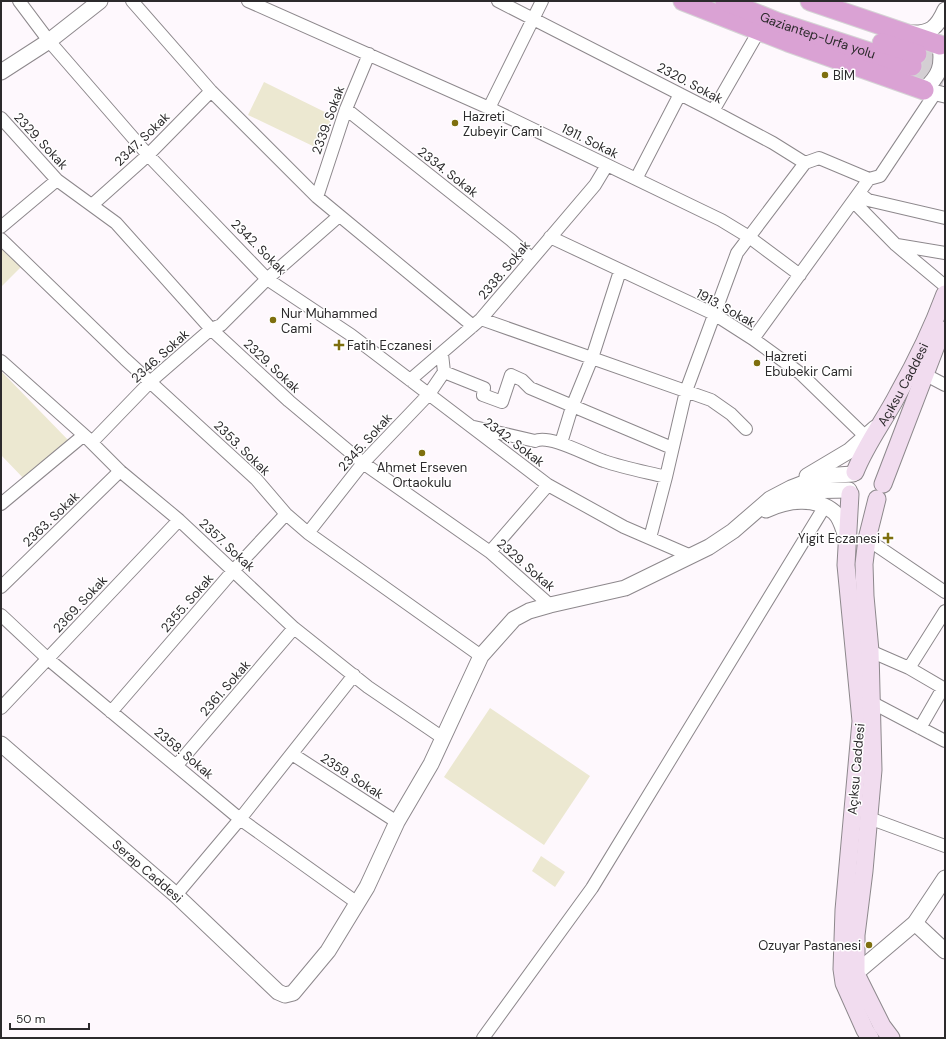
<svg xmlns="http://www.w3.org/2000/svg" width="946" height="1039" font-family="'DM Sans',sans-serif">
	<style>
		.green { fill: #ece8d1 }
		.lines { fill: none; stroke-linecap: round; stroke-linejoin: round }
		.trunk-tunnel { stroke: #d4cfd3; stroke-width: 19; stroke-dasharray: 19 10; stroke-linecap: butt }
		.minor-casing { stroke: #8d888c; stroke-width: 14 }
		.tertiary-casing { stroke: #8d888c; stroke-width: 17 }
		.secondary-casing { stroke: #8d888c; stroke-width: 19 }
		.trunk-casing { stroke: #d5d4d5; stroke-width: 21 }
		.minor { stroke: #fff; stroke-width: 12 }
		.tertiary { stroke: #fff; stroke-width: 15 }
		.secondary { stroke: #f1dcef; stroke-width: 17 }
		.trunk { stroke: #daa2d4; stroke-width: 19 }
		.poi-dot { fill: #7e6f0e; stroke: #fff; stroke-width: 1.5 }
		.labels { text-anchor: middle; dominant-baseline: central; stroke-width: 3; stroke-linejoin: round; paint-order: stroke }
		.street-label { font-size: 13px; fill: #2c2a2c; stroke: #fff }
		.poi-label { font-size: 13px; fill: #2c2a2c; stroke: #fff; text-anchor: start }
	</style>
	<rect width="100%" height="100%" fill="#fef8fd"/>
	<!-- green -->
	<path class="green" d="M264 82 333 116 317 148 248 115Z
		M1 248 21 267 1 287Z
		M1 371 71 443 28 483 1 455Z
		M490 708 590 776 544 845 444 777Z
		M541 856 565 872 555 887 532 871Z"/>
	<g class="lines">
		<!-- trunk-tunnel -->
		<path class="trunk-tunnel" d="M917 54 945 62
			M912 66 945 77"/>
		<defs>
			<path id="minor" d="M19 1 49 41 148 155 267 279 351 335 548 485 624 527 691 556
				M132 1 211 91 317 197 473 326
				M248 1 489 108 721 220 749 237 800 275
				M498 1 713 111 773 143 805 163 819 158 869 179
				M489 108 542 1
				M346 109 511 240 532 259
				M713 111 759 31
				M1 118 57 180 116 223 211 329 289 401 363 463 490 552 550 605
				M636 179 680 94
				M859 193 868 200 945 218
				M317 197 346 109 369 54
				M854 202 896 245 945 286
				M92 205 148 155 211 91
				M1 227 57 180
				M550 237 714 314 753 339 800 373 866 437
				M1 239 125 359 256 479 286 514 308 533 481 656
				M897 245 945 253
				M481 319 711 400 731 414 746 429
				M753 339 869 179 880 176 936 92
				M442 354 444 372 484 388 483 395 502 402 511 375 522 380 530 388 672 448
				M1 361 84 435 120 471 179 520 294 628 368 687 443 738
				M926 375 945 385
				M410 380 481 319 595 185 607 165
				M474 427 535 441C550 434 588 456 604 461 624 468 646 472 666 477L686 391 737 253 805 163
				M561 443 572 407 592 358 620 271
				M1 504 84 435 92 442 151 381 211 329 221 325 267 279 339 216
				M308 533 363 463 429 394 444 372
				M650 538 666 477
				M867 539 945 592
				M490 552 548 485
				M1 587 120 471
				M1 615 48 659 240 819 356 902
				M870 651 909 668 945 689
				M909 668 945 611
				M871 702 945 741
				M1 708 179 520
				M111 712 232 572 286 514
				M920 728 943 688
				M292 754 397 822
				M177 765 294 628
				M869 818 945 846
				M176 895 240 819 354 675
				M483 1038 592 888 825 506"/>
			<g id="tertiary">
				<path d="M910 33C930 34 937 28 945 10"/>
				<path d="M1 72 49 41 100 1"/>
				<path d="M924 90C940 75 943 66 940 45"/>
				<path d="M924 90 945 95"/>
				<path d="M807 476 849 451 875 428"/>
				<path d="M796 491 849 490"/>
				<path d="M766 510C787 500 815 496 834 512 841 518 843 529 846 537"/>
				<path id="s1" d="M1 744 176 895 278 992 285 995 293 993 328 951 367 887 397 822 431 764 481 656 514 619 529 611 550 605 625 588 709 547 733 531 770 499 791 488 822 476 853 474"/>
				<path d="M915 923 945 951"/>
				<path d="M849 979 915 923 945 878"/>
			</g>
			<g id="secondary">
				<path id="s2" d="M855 472C866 444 884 421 898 394 916 362 932 329 945 294"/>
				<path d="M883 484 942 330"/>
				<path d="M850 494 846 565 861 721 844 910 842 969 844 983 865 1030 870 1038"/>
				<path d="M877 499 867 539 864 564 865 596 870 651 873 770 864 871 856 935V974L882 1026 891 1038"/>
			</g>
			<g id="trunk">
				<path d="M683 1 788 42 924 90"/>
				<path id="s3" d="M725 1 777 22 912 66"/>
				<path d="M810 1 940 45"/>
				<path d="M882 43 917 54"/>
			</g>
		</defs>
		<!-- minor casing -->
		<use href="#minor" class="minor-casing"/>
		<!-- tertiary casing -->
		<use href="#tertiary" class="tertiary-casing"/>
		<!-- secondary casing -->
		<use href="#secondary" class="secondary-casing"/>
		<!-- trunk casing -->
		<use href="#trunk" class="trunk-casing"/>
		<!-- minor -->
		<use href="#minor" class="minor"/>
		<!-- tertiary -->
		<use href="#tertiary" class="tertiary"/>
		<!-- secondary -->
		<use href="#secondary" class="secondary"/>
		<!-- trunk -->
		<use href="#trunk" class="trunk"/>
	</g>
	<!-- markers -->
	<g class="poi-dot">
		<circle cx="825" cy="75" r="4"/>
		<circle cx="455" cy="123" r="4"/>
		<circle cx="273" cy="320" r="4"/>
		<path d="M337 339h4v4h4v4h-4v4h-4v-4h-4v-4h4z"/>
		<circle cx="757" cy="363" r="4"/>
		<circle cx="422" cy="453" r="4"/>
		<path d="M886 532h4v4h4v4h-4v4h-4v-4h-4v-4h4z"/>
		<circle cx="869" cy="945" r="4"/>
	</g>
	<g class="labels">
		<!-- street labels -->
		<g class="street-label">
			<text stroke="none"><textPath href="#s3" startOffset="99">Gaziantep-Urfa yolu</textPath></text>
			<text transform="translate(690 83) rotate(28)">2320. Sokak</text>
			<text transform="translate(328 120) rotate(-70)">2339. Sokak</text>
			<text transform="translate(142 139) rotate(-44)">2347. Sokak</text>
			<text transform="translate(41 141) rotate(47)">2329. Sokak</text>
			<text transform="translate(590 141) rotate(26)">1911. Sokak</text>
			<text transform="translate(448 172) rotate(38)">2334. Sokak</text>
			<text transform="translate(259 247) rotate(45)">2342. Sokak</text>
			<text transform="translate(504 270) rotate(-50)">2338. Sokak</text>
			<text transform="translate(726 308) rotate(29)">1913. Sokak</text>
			<text transform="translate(160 356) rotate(-42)">2346. Sokak</text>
			<text transform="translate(272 366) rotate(43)">2329. Sokak</text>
			<text stroke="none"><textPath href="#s2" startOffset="100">Açıksu Caddesi</textPath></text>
			<text transform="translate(365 442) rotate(-48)">2345. Sokak</text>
			<text transform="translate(514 442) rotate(37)">2342. Sokak</text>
			<text transform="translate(242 448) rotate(44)">2353. Sokak</text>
			<text transform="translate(51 519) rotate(-44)">2363. Sokak</text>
			<text transform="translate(227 545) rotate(43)">2357. Sokak</text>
			<text transform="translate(526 565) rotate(41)">2329. Sokak</text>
			<text transform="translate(187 603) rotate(-49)">2355. Sokak</text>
			<text transform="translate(80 604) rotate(-47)">2369. Sokak</text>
			<text transform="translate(225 688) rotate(-49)">2361. Sokak</text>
			<text transform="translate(184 753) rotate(40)">2358. Sokak</text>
			<text transform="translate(856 769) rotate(-85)">Açıksu Caddesi</text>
			<text transform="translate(352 776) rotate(33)">2359. Sokak</text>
			<text stroke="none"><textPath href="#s1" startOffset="194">Serap Caddesi</textPath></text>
		</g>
		<!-- poi labels -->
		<g class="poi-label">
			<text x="833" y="75">BİM</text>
			<text x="463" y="116">Hazreti<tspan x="463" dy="15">Zubeyir Cami</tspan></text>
			<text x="281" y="313">Nur Muhammed<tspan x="281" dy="15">Cami</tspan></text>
			<text x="347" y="345">Fatih Eczanesi</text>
			<text x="765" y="356">Hazreti<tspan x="765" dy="15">Ebubekir Cami</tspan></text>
			<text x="422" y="467" text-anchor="middle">Ahmet Erseven<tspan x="422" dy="15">Ortaokulu</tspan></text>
			<text x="880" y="538" text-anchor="end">Yigit Eczanesi</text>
			<text x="861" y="945" text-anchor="end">Ozuyar Pastanesi</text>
		</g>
	</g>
	<!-- border -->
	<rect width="946" height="1039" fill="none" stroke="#2c2a2c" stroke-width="4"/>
	<!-- scale -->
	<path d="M10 1023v6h79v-6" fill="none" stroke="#2c2a2c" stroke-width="2"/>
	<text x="16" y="1023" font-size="12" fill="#2c2a2c" stroke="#ffffff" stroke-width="3" paint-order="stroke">50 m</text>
</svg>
